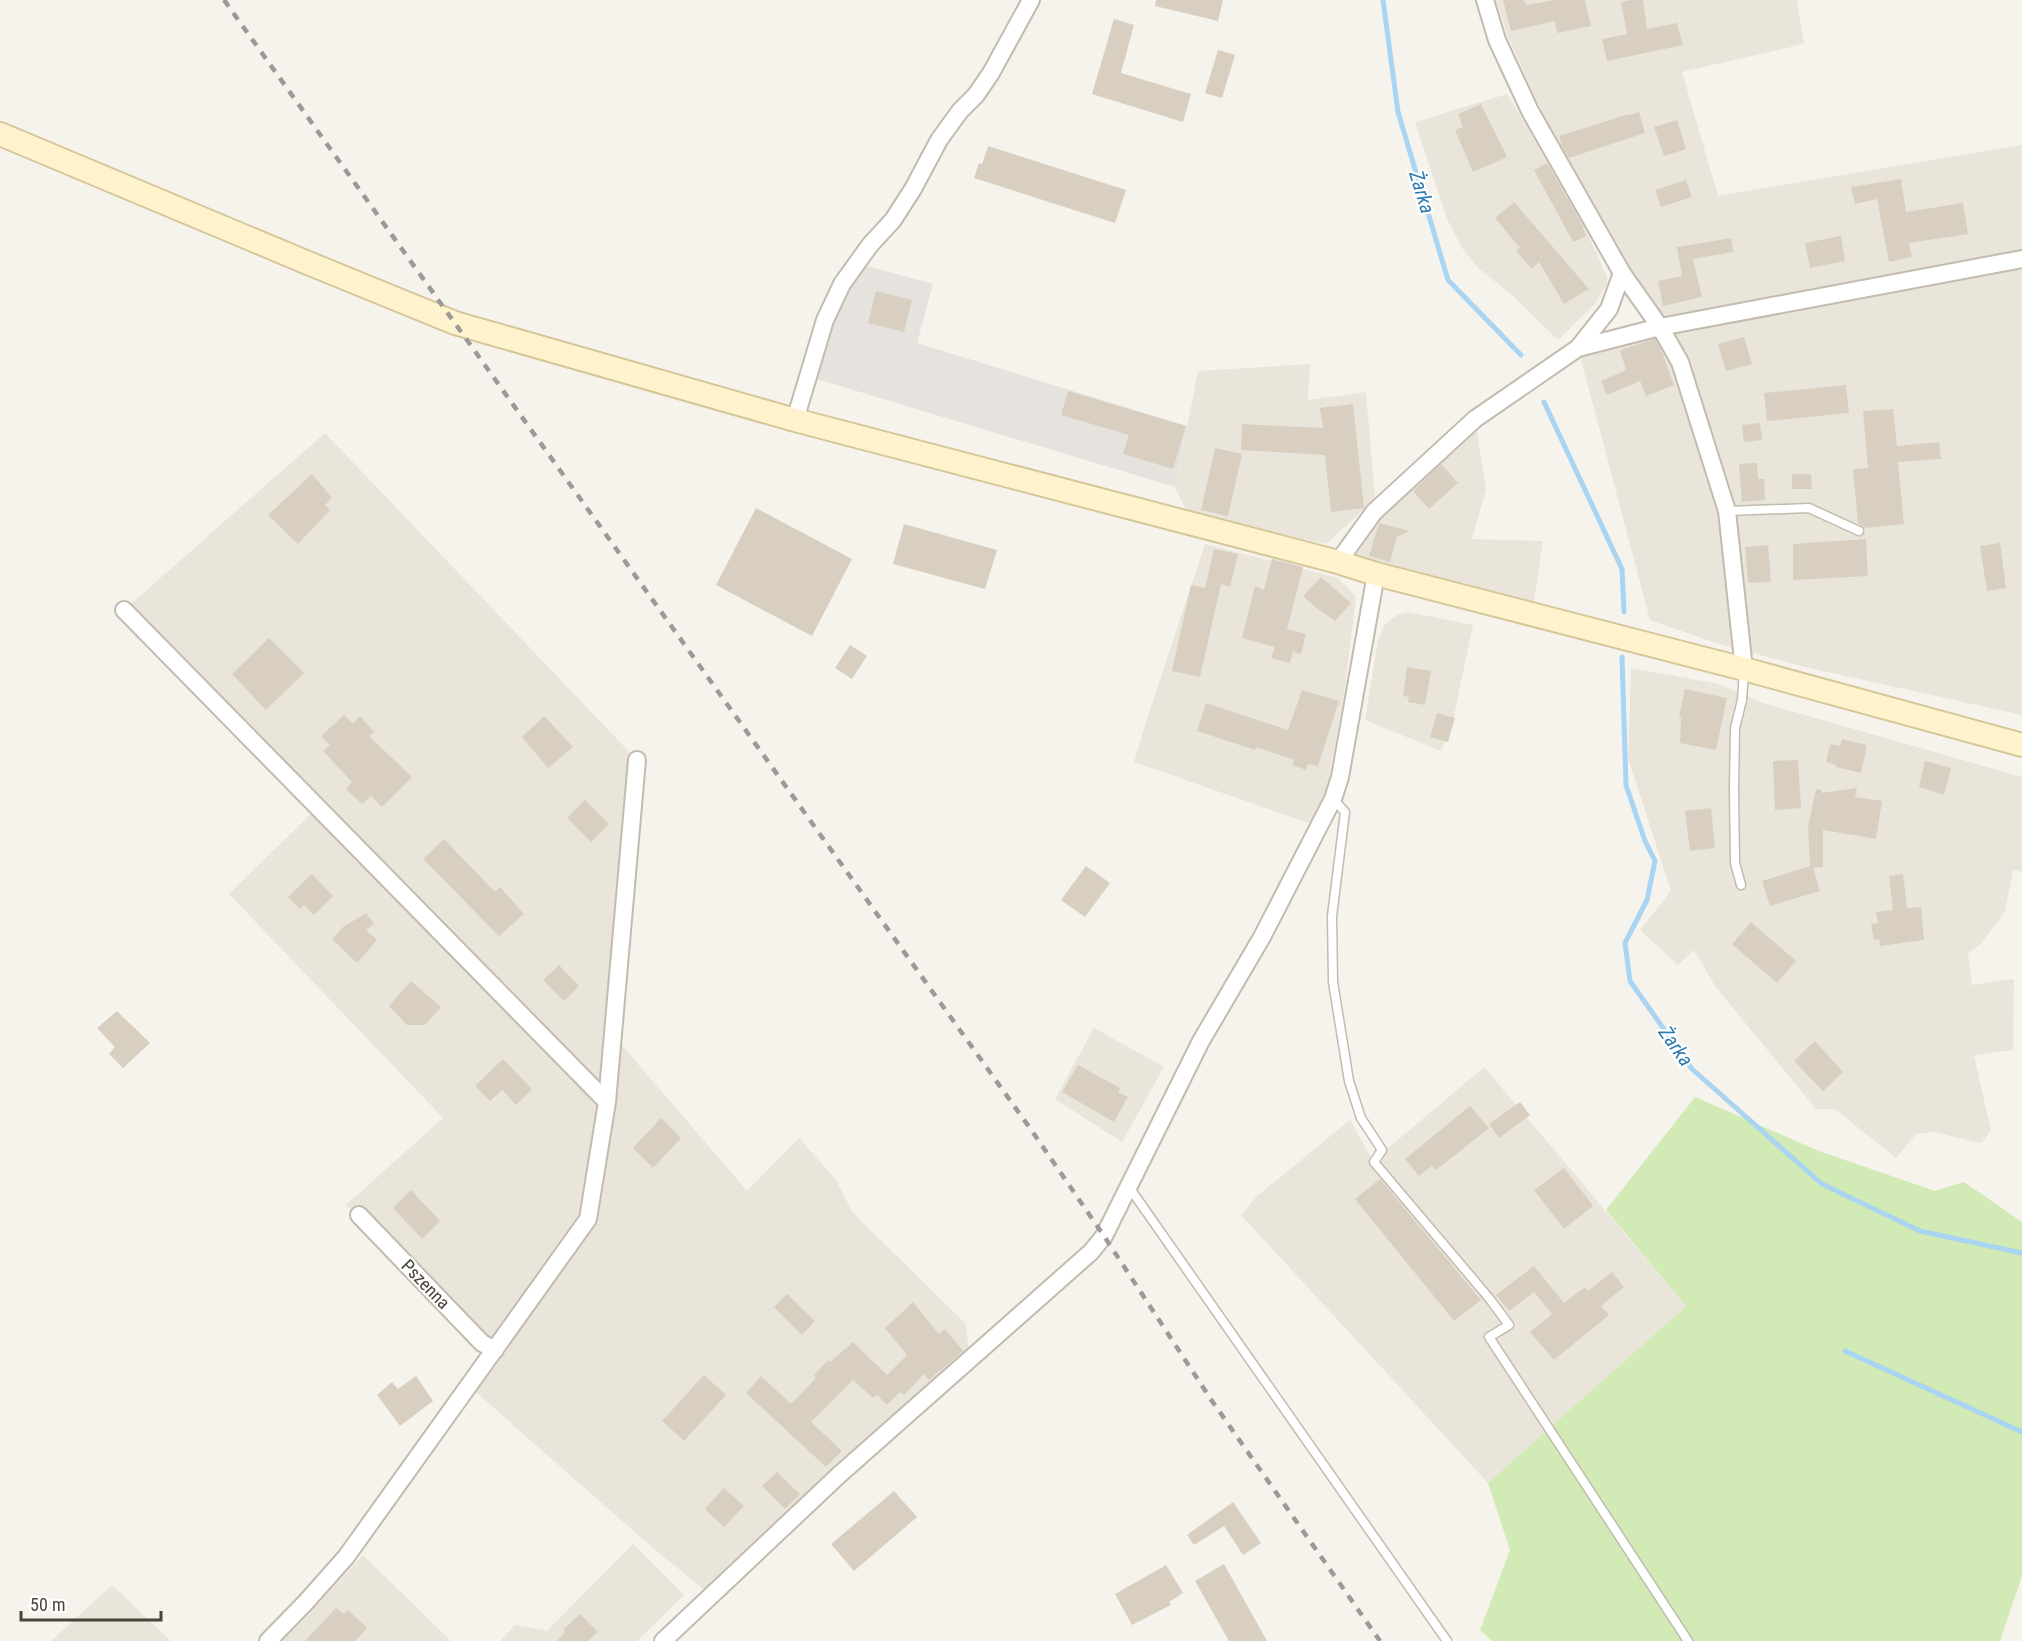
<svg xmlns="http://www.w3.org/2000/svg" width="2022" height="1641" font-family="'Roboto Condensed',sans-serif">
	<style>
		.residential { fill: #eae5da }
		.industrial { fill: #e6e2dd }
		.green { fill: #d2eab5 }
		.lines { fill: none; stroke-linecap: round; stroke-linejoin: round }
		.stream { stroke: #a9d4f2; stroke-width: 5 }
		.building { fill: #d8cfc1 }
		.service-casing { stroke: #c2bbae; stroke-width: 11 }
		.minor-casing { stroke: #c2bbae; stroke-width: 20 }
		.secondary-casing { stroke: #d6c79b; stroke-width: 26 }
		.service { stroke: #fff; stroke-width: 8 }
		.minor { stroke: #fff; stroke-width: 16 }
		.secondary { stroke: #fff3cd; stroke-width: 22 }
		.rail { stroke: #9a9a9a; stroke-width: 4.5; stroke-dasharray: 8 8; stroke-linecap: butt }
		.labels { text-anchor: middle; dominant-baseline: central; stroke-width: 4.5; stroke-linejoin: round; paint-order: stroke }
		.street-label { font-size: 18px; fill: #4b4439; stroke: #fff }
		.water-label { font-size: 20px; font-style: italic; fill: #2e7ab2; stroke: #fff }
	</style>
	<rect width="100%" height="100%" fill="#f6f3ec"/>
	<!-- residential -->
	<path class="residential" d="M1496 0H1797L1804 44 1682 72 1718 196 2022 145V715L1805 667 1722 645 1650 620 1578 348 1660 327 1622 273 1533 93 1507 34Z
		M1507 94 1547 160 1586 230 1607 277V284L1594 305 1558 340 1510 293 1479 269 1462 248 1447 219 1415 122Z
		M1310 364 1308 400 1366 392 1375 499 1326 544 1188 514 1175 488 1198 371Z
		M1475 419 1486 490 1472 539 1543 541 1532 614 1338 562 1378 509Z
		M325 433 637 760 613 1035 747 1191 799 1138 836 1180 853 1213 966 1324 969 1355 711 1595 655 1550 469 1386 495 1350 346 1205 443 1118 229 894 318 807 124 610Z
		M1205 544 1338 578 1356 597 1345 688 1320 827 1134 762 1146 722Z
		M1408 612 1473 625 1452 725 1441 751 1365 720 1378 640 1384 626 1390 620 1399 614Z
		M1631 668 1719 684 1763 703 2022 777V872L2013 870 2005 911 1982 943 1968 954 1972 985 2014 979 2013 1050 1974 1055 1991 1131 1981 1143 1933 1132 1916 1134 1896 1158 1835 1109H1816L1715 986 1694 950 1678 965 1640 930 1671 891 1628 758Z
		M1094 1028 1164 1067 1122 1142 1055 1099Z
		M1484 1067 1686 1306 1488 1483 1241 1215 1257 1196 1350 1120 1373 1161Z
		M633 1544 684 1595 637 1641H500L515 1625 547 1631Z
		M363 1555 451 1641H281L309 1614Z
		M112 1585 171 1641H51Z"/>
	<!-- industrial -->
	<path class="industrial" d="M863 265 933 284 917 343 1187 426 1175 487 817 379 835 319 846 290Z"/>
	<!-- green -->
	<path class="green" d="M1695 1097 1819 1151 1935 1191 1964 1182 2022 1222V1576L2000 1641H1492L1480 1630 1510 1550 1488 1483 1686 1306 1606 1210Z"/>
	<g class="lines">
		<!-- stream -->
		<path class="stream" d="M1383 0 1398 112 1448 280 1521 355
			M1544 402 1622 569 1624 612
			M1622 657 1626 785 1645 841 1655 861 1647 900 1625 943 1630 981 1692 1069 1822 1184 1920 1231 2022 1253
			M1845 1351 2022 1432"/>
	</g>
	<!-- building -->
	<path class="building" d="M1156 0H1223L1218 21 1155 6Z
		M1503 0H1524L1526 5 1555 0H1585L1591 26 1557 33 1555 21 1511 31Z
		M1632 0H1643L1647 29 1677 23 1683 45 1607 61 1602 39 1627 34 1621 2Z
		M1114 19 1134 25 1121 73 1191 94 1183 122 1092 94Z
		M1218 50 1235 55 1222 98 1205 93Z
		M1481 104 1507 157 1473 172 1455 130 1463 127 1458 114Z
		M1639 112 1645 133 1569 158 1562 146 1559 136 1629 114V115Z
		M1677 120 1686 149 1664 156 1654 127Z
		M988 146 1126 190 1115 223 974 178 979 163 982 164Z
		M1547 163 1581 222 1586 236 1573 242 1534 170Z
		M1901 179 1906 212 1963 203 1968 234 1909 243 1912 257 1889 262 1877 199 1855 204 1851 187Z
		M1686 180 1692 197 1661 207 1655 190Z
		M1514 202 1589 289 1564 304 1539 262 1532 269 1516 251 1520 248 1495 218Z
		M1841 236 1845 261 1810 268 1805 243Z
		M1731 238 1733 252 1693 259 1702 297 1663 306 1658 281 1682 276 1677 247Z
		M876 291 912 300 904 332 868 323Z
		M1744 337 1752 364 1726 371 1718 344Z
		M1655 339 1662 352 1674 385 1646 396 1640 381 1607 395 1601 381 1626 370 1620 350Z
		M1846 385 1849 413 1767 421 1764 393Z
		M1068 391 1186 426 1173 469 1123 454 1129 435 1061 415Z
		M1353 404 1364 508 1331 512 1325 455 1241 450 1242 424 1323 428 1320 408Z
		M1893 409 1897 446 1939 442 1941 459 1898 462 1904 524 1864 528 1858 523 1853 469 1868 468 1863 411Z
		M1760 423 1762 440 1744 442 1742 425Z
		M1215 448 1242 454 1228 516 1201 510Z
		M1757 463 1758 479H1764L1765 500 1742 502 1739 464Z
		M1441 464 1458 483 1429 509 1413 491Z
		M312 474 332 498 325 505 330 510 298 544 268 515Z
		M1792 474H1811L1812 489H1792Z
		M756 508 852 559 812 636 716 585Z
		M1379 523 1410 531 1397 537 1390 562 1369 556Z
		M904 524 997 550 985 589 893 564Z
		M1866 539 1868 576 1793 580V544Z
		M2000 543 2006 588 1987 591 1980 546Z
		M1768 545 1771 582 1748 583 1745 547Z
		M1214 549 1238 554 1230 587 1221 584 1200 677 1172 671 1191 585 1205 588Z
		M1272 559 1303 567 1287 629 1306 634 1301 654 1293 652 1290 663 1271 658 1275 647 1242 638 1255 586 1264 590Z
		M1321 577 1351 603 1335 621 1315 607 1303 596Z
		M269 638 304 673 266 710 232 674Z
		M850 645 867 656 852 679 835 668Z
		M1407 667 1431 671 1425 705 1408 702 1409 697 1403 696Z
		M1685 689 1727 698 1716 750 1680 743 1681 717H1679Z
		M1302 690 1339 701 1318 766 1308 764 1306 770 1292 765 1294 760 1256 747 1255 750 1197 731 1206 703 1288 730Z
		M1437 713 1455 718 1448 742 1430 737Z
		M344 715 353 724 360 716 374 732 369 736 412 777 382 807 371 796 362 804 346 789 352 782 323 751 330 745 321 736Z
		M544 716 573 747 548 768 522 737Z
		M1842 739 1867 745 1861 773 1836 767 1837 765 1826 762 1830 744 1840 746Z
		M1798 760 1801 808 1775 810 1773 761Z
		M1925 761 1951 768 1944 795 1919 787Z
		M1857 788 1855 797 1882 801 1876 839 1823 830V867L1813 868 1820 891 1770 906 1762 881 1810 866 1808 827 1816 789 1822 790V793Z
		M585 800 609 824 591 842 567 818Z
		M1711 808 1715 848 1690 851 1685 811Z
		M444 839 495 892 500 887 524 914 499 936 423 859Z
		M1086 866 1110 883 1085 917 1061 900Z
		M312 874 333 896 314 915 304 905 300 909 288 897Z
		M1903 874 1907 908 1921 907 1924 940 1880 946 1879 939 1874 940 1871 924 1878 923 1876 912 1893 910 1889 876Z
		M366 913 374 924 366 930 377 940 357 963 332 939 343 927Z
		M1751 922 1796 961 1777 983 1732 944Z
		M559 965 579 986 564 1001 543 980Z
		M411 981 441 1007 425 1025H407L389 1006Z
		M117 1011 150 1043 123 1068 109 1054 115 1047 97 1028Z
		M1815 1041 1843 1072 1823 1091 1794 1061Z
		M503 1059 532 1089 516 1105 502 1090 490 1101 475 1086Z
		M1078 1065 1120 1088 1118 1092 1128 1097 1114 1122 1062 1092Z
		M1520 1102 1530 1115 1499 1138 1489 1124Z
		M1470 1106 1489 1128 1436 1170 1432 1166 1419 1176 1405 1159Z
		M661 1118 681 1138 653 1168 633 1148Z
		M1564 1168 1593 1206 1564 1229 1534 1190Z
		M1380 1179 1481 1300 1454 1321 1355 1199Z
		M411 1190 440 1221 422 1239 393 1208Z
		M1534 1266 1564 1303 1585 1287 1588 1291 1612 1272 1624 1287 1601 1306 1609 1315 1554 1360 1530 1332 1552 1314 1534 1292 1509 1311 1496 1295Z
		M787 1294 815 1321 802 1335 774 1307Z
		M913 1302 939 1334 945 1329 963 1351 929 1380 924 1374 904 1395 900 1392 887 1405 877 1395 873 1398 853 1380 811 1422 842 1451 826 1467 746 1393 761 1376 791 1404 816 1378 814 1375 828 1360 830 1362 853 1342 887 1375 907 1355 885 1328Z
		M704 1375 726 1395 684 1441 662 1421Z
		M416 1376 433 1401 400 1426 377 1395 392 1382 398 1389Z
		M777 1472 800 1494 785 1509 762 1486Z
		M724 1488 744 1506 724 1527 705 1509Z
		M894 1491 917 1517 854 1571 831 1544Z
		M1233 1502 1261 1543 1243 1555 1224 1526 1194 1545 1187 1535Z
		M1224 1564 1267 1641H1229L1195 1581Z
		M1166 1565 1183 1593 1169 1602 1171 1605 1132 1625 1115 1594Z
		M336 1608 344 1614 348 1610 367 1628 355 1641H305Z
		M580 1614 598 1632 588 1641H557L565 1632 563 1630Z"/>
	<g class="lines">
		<defs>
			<path id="service" d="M1727 511 1809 508 1859 531
				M1333 799 1345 812 1332 916 1333 982 1349 1081 1361 1118 1382 1150 1374 1162 1489 1298 1509 1325 1489 1337 1688 1641
				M1741 885 1735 863 1734 790 1735 728 1742 700 1744 671
				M1129 1187 1447 1641"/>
			<path id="minor" d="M1485 0 1497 40 1530 111 1622 273 1660 327 1680 362 1727 511 1744 669
				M1578 348 1660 327 2022 259
				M795 420 825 320 842 284 870 245 893 220 913 189 939 140 960 111 976 95 991 73 1031 0
				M1338 562 1374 512 1475 419 1578 348 1609 309 1622 273
				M124 610 607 1102
				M359 1215 482 1343 495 1350
				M268 1641 306 1602 346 1557 588 1219 607 1102 637 760
				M663 1641 839 1475 1091 1252 1104 1236 1201 1041 1262 937 1333 799 1340 777 1376 574"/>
			<path id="secondary" d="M0 134 308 263 455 323 795 420 1338 562 1376 574 1744 669 2022 745"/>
		</defs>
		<!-- service casing -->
		<use href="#service" class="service-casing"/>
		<!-- minor casing -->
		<use href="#minor" class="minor-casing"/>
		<!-- secondary casing -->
		<use href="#secondary" class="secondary-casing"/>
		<!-- service -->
		<use href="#service" class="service"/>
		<!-- minor -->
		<use href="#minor" class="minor"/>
		<!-- secondary -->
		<use href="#secondary" class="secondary"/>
		<!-- rail -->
		<path class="rail" d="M224 0 1032 1131 1104 1236 1212 1401 1380 1641"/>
	</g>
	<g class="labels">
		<!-- street labels -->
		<g class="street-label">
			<text transform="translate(426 1284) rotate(46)">Pszenna</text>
		</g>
		<!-- water labels -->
		<g class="water-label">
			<text transform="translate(1422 192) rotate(73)">Żarka</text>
			<text transform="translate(1676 1046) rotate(55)">Żarka</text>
		</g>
	</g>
	<!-- scale -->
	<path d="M21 1611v9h140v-9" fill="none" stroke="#4b4439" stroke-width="3"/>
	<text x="30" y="1611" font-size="18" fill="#4b4439" stroke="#ffffff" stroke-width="4.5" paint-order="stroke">50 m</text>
</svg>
